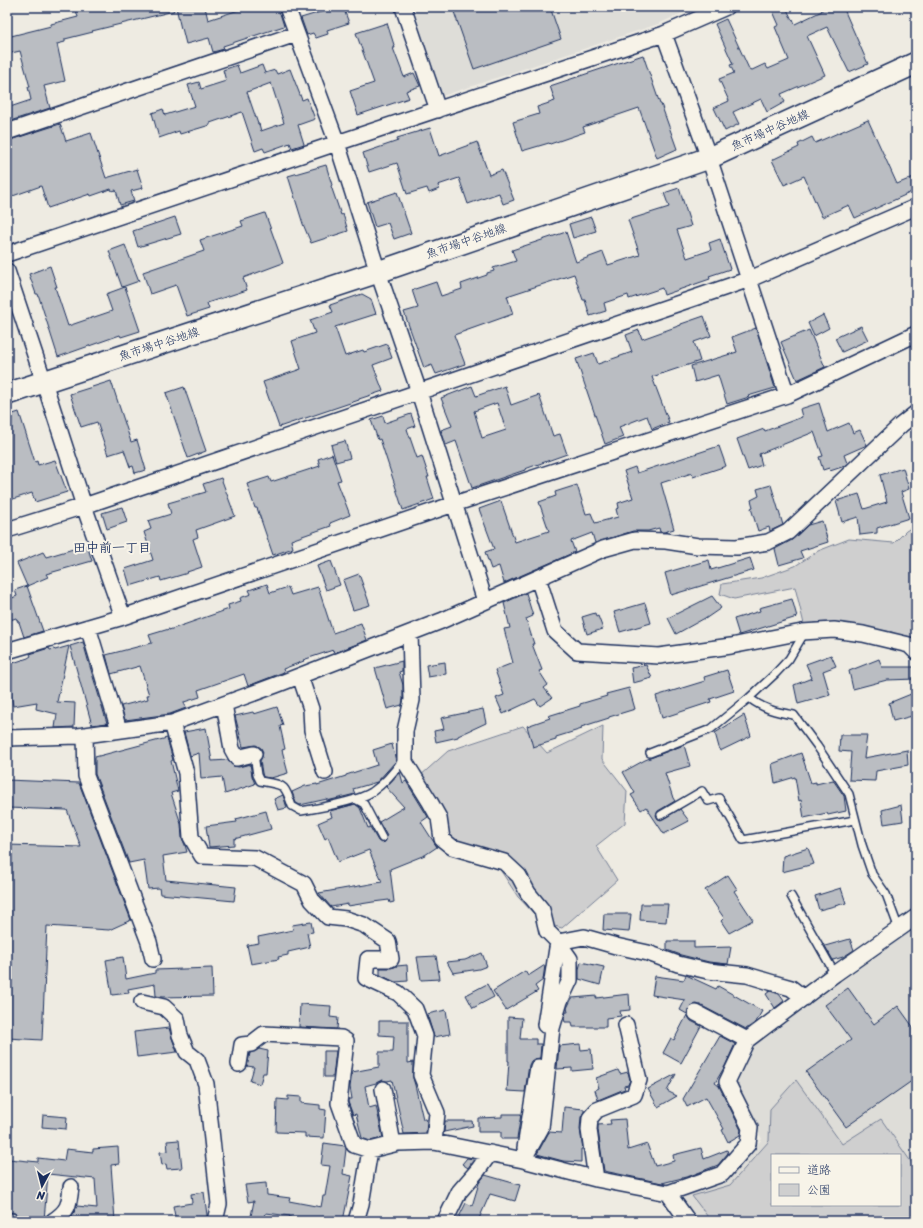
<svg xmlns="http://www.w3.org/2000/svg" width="923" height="1228" font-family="Sriracha,'Klee One',sans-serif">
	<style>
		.built { fill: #deddd8; fill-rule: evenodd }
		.green { fill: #cfcfcf; stroke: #757f96; fill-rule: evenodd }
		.building { fill: #babdc2; stroke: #1b2f5e; fill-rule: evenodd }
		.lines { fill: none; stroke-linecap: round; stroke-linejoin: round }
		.lane-casing { stroke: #1b2f5e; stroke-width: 10 }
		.street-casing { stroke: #1b2f5e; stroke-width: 18 }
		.secondary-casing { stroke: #1b2f5e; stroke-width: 24 }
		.lane { stroke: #f7f3e8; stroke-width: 7 }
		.street { stroke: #f7f3e8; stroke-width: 15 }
		.secondary { stroke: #f7f3e8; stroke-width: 21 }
		.labels { text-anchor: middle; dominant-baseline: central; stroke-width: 4; stroke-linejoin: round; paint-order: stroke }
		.street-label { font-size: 12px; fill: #1b2f5e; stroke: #f7f3e8 }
		.neighbourhood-label { font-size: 13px; font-weight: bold; fill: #1b2f5e; stroke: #f7f3e8 }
	</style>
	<rect width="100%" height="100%" fill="#eeebe2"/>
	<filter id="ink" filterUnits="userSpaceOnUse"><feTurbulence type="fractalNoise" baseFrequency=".025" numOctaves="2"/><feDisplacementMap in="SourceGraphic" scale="8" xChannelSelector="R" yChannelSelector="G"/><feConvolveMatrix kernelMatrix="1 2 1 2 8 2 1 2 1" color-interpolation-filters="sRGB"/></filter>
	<g filter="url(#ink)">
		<!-- built -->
		<path class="built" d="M413 7H695L658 24 442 96Z
			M916 927V1221H693L682 1205 686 1192 729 1179 762 1139 734 1080 751 1047ZM772 1155H900V1205H772Z"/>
		<!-- green -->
		<path class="green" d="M916 525V643L892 632 832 623 804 624 795 587 734 599 720 594 722 584 761 578 795 566 818 551 849 539 894 543 906 531Z
			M523 726 547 753 603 726 602 759 627 791 625 823 596 846 617 880 562 928 543 923 518 897 499 868 449 837 419 777 448 751Z
			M796 1080 842 1144 881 1119 916 1169V1221H711L692 1196 730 1185 769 1141 770 1109ZM772 1155H900V1205H772Z"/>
		<!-- building -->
		<path class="building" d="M75 7H173L174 11 92 31 93 32 65 39V42L57 44 65 81 44 86 50 108 7 122V108L31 100 28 87H30L20 51 7 54V37L51 26V24L78 17Z
			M176 7H205L208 20 248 7H278L284 26 223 46 224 49 213 52 209 38 186 44 182 28 181 29Z
			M337 7H343L349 23 327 30 328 34 316 38 313 33 307 35 301 18Z
			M460 7H550L561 39 474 69 453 9Z
			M771 7H786L792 20 793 19 795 24 822 11 821 7H843L868 64 849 72 827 27 807 36 825 75 781 94 785 102 767 112 761 99 733 112 739 124 725 131 714 108 729 101 719 79 734 73 730 65 733 64 715 24 726 19 750 71 765 64 768 69 789 60 775 27 779 25Z
			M387 23 395 48H393L404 77 414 73 420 86 406 91 409 98 358 115 350 91 374 83 356 33Z
			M643 55 660 104H661L677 149 657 158 639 108 583 127 585 132 550 144 549 143 522 151 513 122 539 114 537 107 555 101 550 86Z
			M237 65 240 73 262 65 265 73 275 70 277 74 290 69 302 100 307 98 315 119 298 125 304 144 292 148 290 143 265 152 263 148 255 151 242 112 210 123V125L180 134 179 131 159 138 152 113 163 109 165 115 195 106 188 85 199 82 201 89 226 81 223 70ZM271 83 284 123 261 131 259 124H258L247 92Z
			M868 120 897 184 916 176V190L855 218 849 205 822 217 804 176 784 185 772 160 799 147 798 144 812 137 815 143Z
			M60 124 66 141 91 133 106 178 137 169 143 188 131 191 134 201 120 205 116 190 112 191 111 189 91 196 90 194 48 208 41 186 7 198V141Z
			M430 128 439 156 477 142 489 175 502 170 514 200 503 204 499 193 468 204 459 178 438 185 439 189 429 193 427 188 407 194 397 163 369 172 363 153 398 141 397 138Z
			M326 165 332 185 331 186 341 215 343 214 348 231 311 243 303 224 288 176Z
			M679 188 691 226 677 230 687 258 711 250 709 243 720 239 730 269 709 276 710 279 664 295 662 288 629 299 628 295 604 303 606 311 590 316 585 300H583L574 274 507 296 513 314 454 335 465 364 436 374 432 365 424 368 404 312 418 308 412 290 436 282 441 296 462 289 461 284 487 275V273L494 271 493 268 516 261 512 250 566 232 576 262 603 252 608 265 640 255 628 220 669 207 664 193Z
			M397 192 411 233 394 239 388 223 375 227 367 202Z
			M265 213 283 263 243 278 247 290 207 303 209 309 187 316 176 285 150 294 143 272 204 251 200 240 243 226 241 221Z
			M175 217 181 234 138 247 133 231Z
			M591 217 596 231 573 238 569 224Z
			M125 245 139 281 122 287 109 251Z
			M50 266 57 287H55L68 326 112 311 106 294 125 287 140 331 121 337 120 335 58 357 38 294H36L29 274Z
			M362 294 371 299 376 314 335 327 345 356 363 350 364 352 387 344 392 358 373 365 383 391 359 399V400L279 427 263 382 301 369 292 341 315 333 310 320 333 312 330 305Z
			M823 315 829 328 814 336 808 323Z
			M704 316 711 336 694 342 700 361 652 377 669 422 652 429 647 416 619 427 623 437 605 444 576 359 594 353 598 364 632 352 626 335 639 330 642 339 681 325V324Z
			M861 326 868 340 842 352 835 338Z
			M756 328 775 388 748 396 749 397 727 404 718 375 695 382 691 366 737 352 732 337Z
			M809 330 825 367 797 380 781 342Z
			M111 381 131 442 137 440 146 470 135 473 133 466 130 467 124 450 108 455 97 422 81 427 70 394Z
			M472 386 476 396 505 386 511 405 539 395 553 436 560 434 567 454 525 469V470L472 488 456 441 446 445 441 430 452 426 441 398ZM497 403 506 430 482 438 474 411Z
			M184 387 206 451 188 458 166 393Z
			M819 403 828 432 849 423 853 433 860 430 867 445 844 455 847 463 845 466 830 471 829 468 823 470 819 457 823 456 814 432 759 454 762 465 748 470 737 439 764 429 765 431 802 417 800 409Z
			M19 412 35 462 37 461 38 465 55 460 67 492 35 502 32 493 7 501V416Z
			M411 414 415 426 407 429 417 458 422 456 429 477H427L434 499 403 510 380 439 378 440 371 420 383 416 385 423Z
			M345 441 350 458 336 462 331 445Z
			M719 446 726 466 693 477 692 473 661 483 674 529 664 532H660L659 528 648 531H633L595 543 592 533 571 541 575 552 504 583 499 566 491 569 485 552 494 549 479 509 501 501 515 542 549 531 539 502 556 496 555 492 577 485 586 514 591 513 595 523 618 517 616 509 619 508 618 503 633 498 624 471 635 467 637 473Z
			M332 454 341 480 337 481 350 515 330 523 331 526 291 540 293 548 273 555 257 508H255L247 484 269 477 271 482 320 466 318 459Z
			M903 468 909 489 901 492 909 518 877 528V533L860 535 858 517 842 522 836 501 859 494 864 509 887 502 880 475Z
			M221 478 235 516 196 530 198 537 193 539 202 567 187 572 188 573 161 581 160 577 130 586 125 569 153 560 144 532 151 529 148 521 171 514 168 503 206 492 203 484Z
			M771 485 783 525 770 531 769 527 758 531 751 508 753 507 751 500 759 496 757 489Z
			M122 507 127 522 107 529 102 513Z
			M822 521 828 542 800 551 803 558 779 565 775 549 792 540 808 525Z
			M87 545 92 561 46 574 48 577 27 586 17 563 43 552 46 557Z
			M750 558 754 570 671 595 665 573 709 560 711 570Z
			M331 561 340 585 326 590 317 566Z
			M359 574 370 605 353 610 343 580Z
			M267 584 270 593 288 587 291 595 318 587 333 633 361 623 367 640 334 653 333 650 303 660 304 661 283 669 284 672 248 686 244 674 198 690 200 697 184 702 186 708 170 714 125 720 121 706 148 699 147 695H149L140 666 111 674 106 655 152 643 149 635 169 629V630L229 609 228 605 241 601 240 598 251 594 249 590Z
			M27 586 43 631 24 637 19 622H18L16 618 7 621V600L17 596 15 590Z
			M526 593 533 616 526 619 534 644H532L542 670 539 671 548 685 544 688 552 698 540 706 535 699 503 714 496 698 504 695 495 670 513 663 504 629 510 628 504 603Z
			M712 596 721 608 705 619V618L676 634 668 618Z
			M792 599 797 617 739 635 734 619 760 611 759 608Z
			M645 603 651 623 620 632 614 612Z
			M595 613 596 617 598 616 603 629 587 634 582 617Z
			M83 642 88 660 107 723 92 725 70 646Z
			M69 646 57 702 75 703 74 727 55 728 57 714 36 709 37 702 13 706 9 681 7 682V665L28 658 31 656 30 654 49 648 50 650 54 649 55 650Z
			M831 655 836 666 823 671 830 695 798 704 794 685 812 678 806 664Z
			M879 659 882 667H916V679L887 680 853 689 849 671Z
			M402 661V671L399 672 403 685V699L402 705 387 709 375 668Z
			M445 662 446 674 428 677 426 665Z
			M646 665 652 678 633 683 631 668Z
			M727 670 734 691 710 699 711 702 662 718 656 696 705 681 704 677Z
			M629 688 635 709 609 717V718L581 727 582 729 556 737V740L533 747 527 726 550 718 548 716 580 706V704L607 696 606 694Z
			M916 692V715L893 721 889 703Z
			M277 707 283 725 280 726 285 749 282 750 288 773 271 778 263 777 262 773 260 761 262 757 263 752 261 748 256 745 243 747 235 716 253 712 254 714Z
			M483 709 486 723 458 736V737L436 742 434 731 444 729 441 718Z
			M744 715 751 736 720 751 715 733Z
			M206 728 212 761 228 760 233 766 239 767 250 764 252 776 255 784 225 794 222 777 201 779 199 753 190 756 184 732Z
			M840 735H867L864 758 907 750 908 765 876 771 875 781 849 780 851 752 839 751Z
			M167 738 173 760 171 761 178 791 171 793 181 824 182 838 185 845 187 852 163 856 166 880 236 887 234 901 160 894 159 888 148 889 144 860 129 863 95 774V757Z
			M392 744 396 761 377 782 353 789 355 794 327 801V799L300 805 296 803 292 792 305 786 317 784V785L346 776V775L377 765 373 750Z
			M684 745 690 766 665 773 673 798 675 801 658 811 656 815 658 819 661 820 680 809 689 821 664 834 646 807 641 810 631 795 635 793 623 772 645 760Z
			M801 753 811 783 816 782V784L833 780 844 796 846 811 828 815 827 813 804 818 801 800 799 801 795 777 775 783 772 764Z
			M400 772 403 783 406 781 428 817 421 822 437 847 425 855 390 869 394 902 390 903 389 900 373 902 348 906V904L331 907 319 893 382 882 369 850 338 862 328 837 325 839 318 823 332 817 330 811 355 804 360 808 368 828 370 827 378 841 381 843 385 842 386 840 387 836 379 822 404 807 386 787Z
			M7 780 79 783 131 920 109 930 47 926 42 1040 7 1038V845L81 847 67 810 7 808Z
			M283 795 287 808 278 810 274 799Z
			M901 805 903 821 884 824 882 810Z
			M266 811 271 829 234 839V845L209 847 206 826 237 822 236 819Z
			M808 848 814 864 782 872 783 856Z
			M728 875 737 889 734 891 753 920 729 933 721 921 724 918 705 890Z
			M841 888 846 903 819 910 815 896Z
			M641 904H668L666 922 640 920Z
			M604 914H631L629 932 603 930Z
			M311 922 313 932 307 933 310 947 288 952V955L278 957 279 959 251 964 247 945 259 943 258 937 293 930 292 925Z
			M850 939 854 950 843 957 833 960 825 946Z
			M667 941H694V948L731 947 728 964 709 962 681 955 667 950Z
			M482 953 487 966 479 969 453 973 447 962 465 960Z
			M436 956 440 979 421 980 417 957Z
			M123 957 126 979 155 973V970L212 968 213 996 162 997 156 996 155 984 128 989 129 993 112 995 106 960Z
			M581 962 604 967 600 985 579 979V969Z
			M407 965 408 981 395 982 380 975V968H391L397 966Z
			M545 965 543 980 535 986 538 991 506 1010 493 991 525 971 528 976Z
			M686 975 716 989 718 986 762 1011 756 1022 746 1029 700 1005 695 1004 691 1006 688 1009 687 1014 680 1010 685 1000 652 995 655 976 684 980Z
			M487 984 494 997 473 1008 466 995Z
			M848 988 874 1024 898 1006 916 1031V1078L846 1127 806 1072 851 1040 825 1005Z
			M770 991 779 994 784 1001 775 1008 766 994Z
			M629 994 630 1010 620 1011 621 1016 606 1018V1027H573L572 1022H565L564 1018 566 1012H568L567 1008 572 998 597 996 596 998Z
			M300 1004 331 1006 330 1017 338 1018 337 1029 299 1027Z
			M446 1010 450 1034 434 1037 427 1014Z
			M687 1015 691 1021 701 1026 681 1063 663 1053 671 1038 674 1040Z
			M508 1017 522 1018 520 1039H536V1044H541L540 1058 534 1059 531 1061 529 1065 525 1092 507 1091 509 1061H508Z
			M379 1021H408V1063L413 1062V1078L415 1085 423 1119H425L426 1121H427L426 1133 404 1134 392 1080 387 1081 382 1080 376 1083 365 1086 369 1108 376 1106 383 1138 370 1141 362 1138 356 1114 353 1115 348 1102V1099H352L350 1087 352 1072 379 1067V1052H393L394 1036 379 1035Z
			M169 1028 172 1038 177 1052 137 1057 134 1032Z
			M720 1036 735 1044 725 1066 715 1083 719 1086 741 1130 740 1135 728 1142 722 1130 724 1129 706 1097 687 1107 683 1099Z
			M580 1044 581 1050 591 1049 593 1069 572 1071V1068L557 1069 559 1046Z
			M259 1049 268 1051 266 1073H263L260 1084 250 1081 254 1067 247 1066 250 1053Z
			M324 1051H336L333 1077H324Z
			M618 1070 620 1074 628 1072 630 1080 628 1085 624 1086 625 1089 622 1090 598 1100 595 1090 599 1088 596 1078Z
			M676 1074 667 1091 677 1096 658 1107 648 1089Z
			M288 1096 301 1097V1103L320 1105V1109L326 1110 324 1138 305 1137V1133L276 1132 277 1099 288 1100Z
			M564 1107 584 1109V1112L581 1117 580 1129 583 1149H581V1162L563 1161 537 1154 549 1132 562 1133Z
			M502 1114H521L517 1139H501V1132H478V1118L502 1117Z
			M43 1115 67 1117 66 1129 42 1127Z
			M625 1119 628 1150 647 1144 655 1166 674 1161 673 1155 701 1148 704 1159 727 1150 728 1153 718 1165 690 1176 662 1183 604 1171 598 1130V1125L611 1124 610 1120Z
			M445 1121H472L473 1126 444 1132Z
			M179 1140 182 1168 167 1169 166 1164 162 1165 160 1152 168 1151 167 1141Z
			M324 1143 345 1146 346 1149 343 1174 352 1176 343 1221H289L290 1216 266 1213 264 1221H250L254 1201 248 1202 245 1185 266 1183 267 1195 290 1198 289 1201 321 1207 323 1196H325L330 1166 321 1165Z
			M118 1147 119 1164 111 1165 115 1221H70L71 1218 77 1206 97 1208 95 1179 48 1174 44 1220 19 1217 15 1213 7 1212V1165H8L9 1159 38 1162V1158L64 1161 66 1149 93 1152V1149Z
			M467 1158 474 1159 468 1168 462 1164Z
			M485 1175 520 1185 515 1201 490 1194 478 1221H457L466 1203 472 1206 479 1183Z
			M204 1192 207 1215 206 1221H176L173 1206 192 1203 191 1194Z"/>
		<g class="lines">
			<defs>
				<path id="lane" d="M749 698 775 674 789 659 805 632
					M650 753 711 729 749 698C764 709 775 712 794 715L817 746 849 794 862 845 872 874 886 894 899 929
					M254 754 257 775 260 781C284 786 284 782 292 806L301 811C319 808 358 801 372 792 385 783 395 771 404 758
					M355 799 364 804 382 838
					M661 815 702 791 708 801 719 798 743 840 855 820
					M791 896 835 974"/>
				<path id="street" d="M287 7 337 143 378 272 419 392 485 601
					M403 7 438 110
					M664 34 709 158 787 395
					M7 132 296 34
					M7 254 337 143 664 34 726 7
					M7 271 44 382 84 506 123 617
					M7 530 84 506 750 279 916 207
					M538 578 555 631 577 651 659 656 731 646 802 632 834 630 863 634 909 645 916 652
					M88 627 119 730
					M410 633 412 700 405 731V762L430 802 439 818 442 839 452 847 504 862 519 876 528 893 542 910 547 931 558 942 570 959V980L560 1001 552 1028 541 1128 523 1160
					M7 651 123 617 454 504 787 395 916 334
					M300 676 311 709 312 730 325 772
					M224 704 232 749 237 758 254 754
					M172 723 186 773 191 837 202 856 255 858 304 884 312 900 328 917 346 919 364 925 388 941 391 959H368L366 978 398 993 415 1009 425 1036 421 1075 437 1113 434 1142
					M85 735 86 776 149 942 153 959
					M7 738 78 736 172 723 276 685 441 621 603 549 635 540 666 541 698 546 737 547 768 542 788 532 901 425 916 413
					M142 1002 164 1007 177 1019 180 1035 187 1052 197 1060 206 1084 219 1204 215 1221
					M696 1013 747 1040
					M545 1025 558 942 584 937 616 946 648 953 678 964 708 971 747 975 770 982 791 988 804 998
					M239 1064 242 1045 251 1044 264 1034 341 1038 346 1041 339 1103 354 1145 370 1150 398 1143 434 1142 523 1160 596 1179 668 1193 722 1174 748 1144 750 1128 727 1082 747 1040 835 974 916 917
					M383 1089 393 1144
					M525 1148 538 1067
					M596 1179 589 1130 590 1118 597 1110 634 1095 639 1080 626 1025
					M668 1193 688 1221
					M7 1221H11
					M53 1221C69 1210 69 1205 71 1187
					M356 1221 361 1204 370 1150
					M445 1221 459 1192 478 1170 490 1153"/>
				<path id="secondary" d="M7 394 378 272 709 158 916 63"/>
			</defs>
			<!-- lane casing -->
			<use href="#lane" class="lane-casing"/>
			<!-- street casing -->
			<use href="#street" class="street-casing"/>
			<!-- secondary casing -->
			<use href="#secondary" class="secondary-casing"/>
			<!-- lane -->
			<use href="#lane" class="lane"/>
			<!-- street -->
			<use href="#street" class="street"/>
			<!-- secondary -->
			<use href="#secondary" class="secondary"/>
		</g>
	</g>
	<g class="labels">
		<!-- street labels -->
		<g class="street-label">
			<text transform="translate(770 130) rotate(-24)">魚市場中谷地線</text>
			<text transform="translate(466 241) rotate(-19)">魚市場中谷地線</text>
			<text transform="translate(159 344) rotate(-18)">魚市場中谷地線</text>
		</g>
		<!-- neighbourhood labels -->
		<g class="neighbourhood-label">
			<text x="112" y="547">田中前一丁目</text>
		</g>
	</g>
	<!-- margin -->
	<rect width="923" height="1228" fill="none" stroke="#f7f3e8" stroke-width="24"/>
	<rect x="12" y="12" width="899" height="1204" fill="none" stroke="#1b2f5e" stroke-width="1.5" filter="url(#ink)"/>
	<!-- legend -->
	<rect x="771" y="1154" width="130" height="52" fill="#f7f3e8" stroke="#9fa5b1"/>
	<rect x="779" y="1167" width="20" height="6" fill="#f7f3e8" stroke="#9fa5b1"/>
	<text x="807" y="1174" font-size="12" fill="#1b2f5e">道路</text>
	<rect x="779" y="1184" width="20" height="12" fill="#cfcfcf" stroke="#9fa5b1"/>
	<text x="807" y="1194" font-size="12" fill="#1b2f5e">公園</text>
	<!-- north arrow -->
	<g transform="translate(42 1186) rotate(187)" stroke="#f7f3e8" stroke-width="3" paint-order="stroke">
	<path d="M0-3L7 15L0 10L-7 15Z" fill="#1b2f5e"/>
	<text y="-6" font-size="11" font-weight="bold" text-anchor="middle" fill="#1b2f5e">N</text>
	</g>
</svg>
